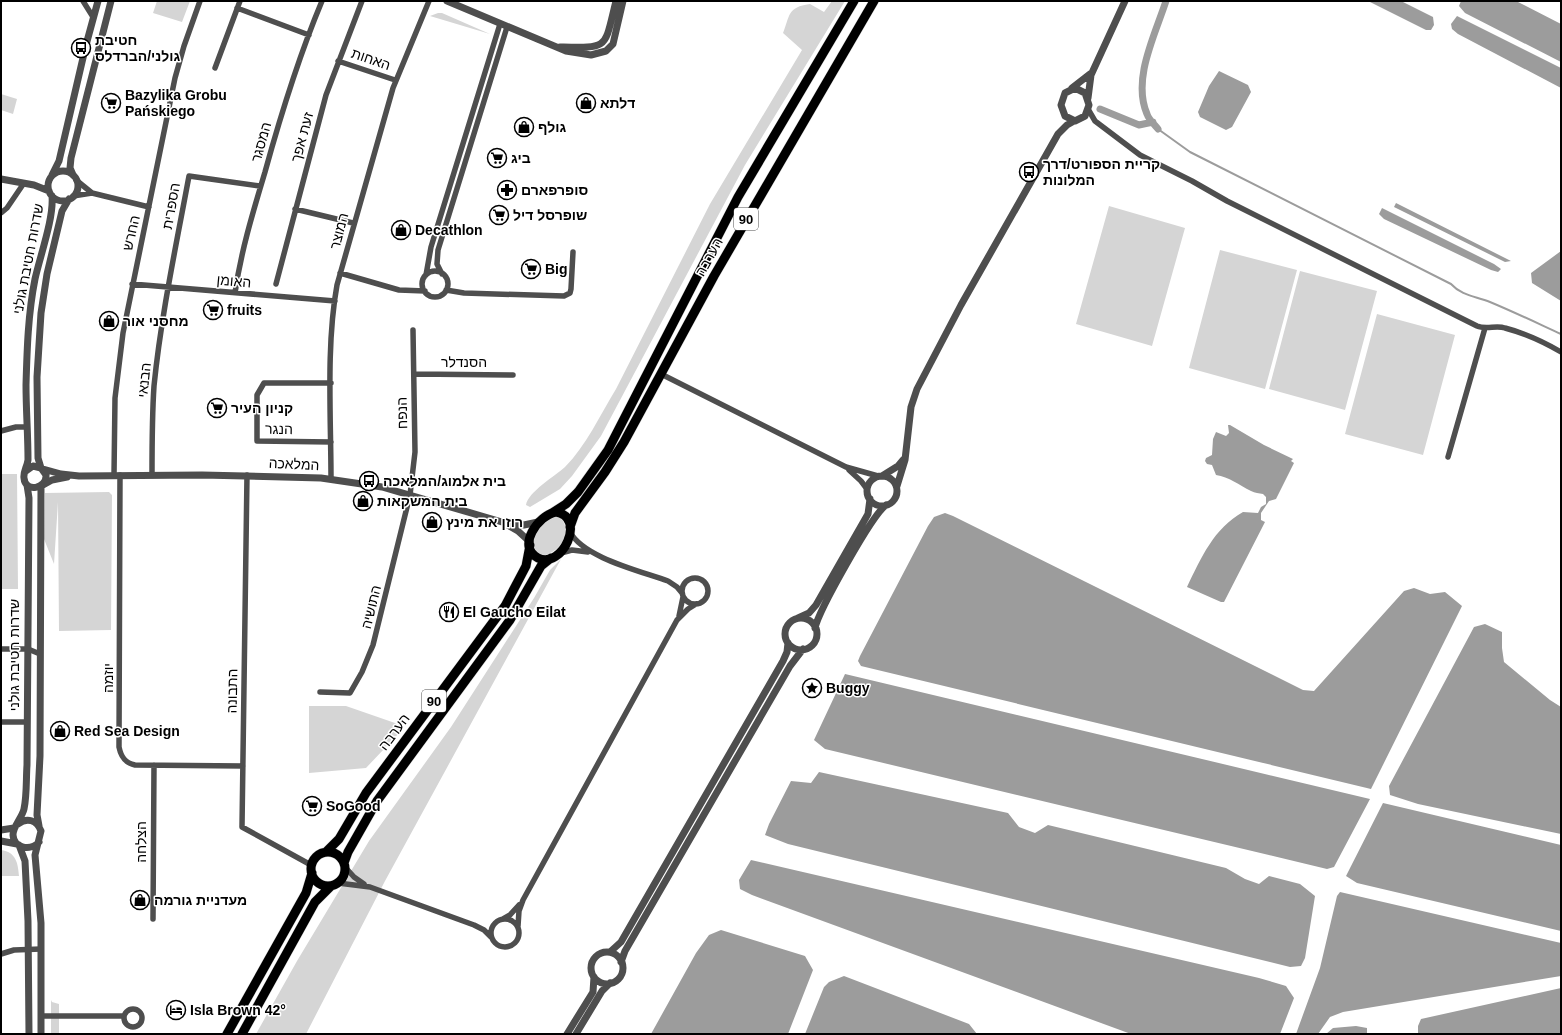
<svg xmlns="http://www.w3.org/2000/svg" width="1562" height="1035" font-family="Helvetica,Heebo,sans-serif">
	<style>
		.green { fill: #d5d5d5 }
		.water { fill: #9c9c9c }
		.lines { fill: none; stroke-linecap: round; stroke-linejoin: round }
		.stream { stroke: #9c9c9c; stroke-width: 2 }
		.canal { stroke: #9c9c9c; stroke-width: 7 }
		.trunk-casing { stroke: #dbdbdb; stroke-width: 10 }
		.minor { stroke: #4e4e4e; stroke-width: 5.5 }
		.tertiary { stroke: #4e4e4e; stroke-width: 7 }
		.trunk { stroke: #000; stroke-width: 9 }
		.labels { text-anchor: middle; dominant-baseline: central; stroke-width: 3; stroke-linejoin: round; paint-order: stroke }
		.shield { fill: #fff; stroke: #4c4c4c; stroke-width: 1 }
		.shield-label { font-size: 13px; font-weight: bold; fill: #000 }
		.poi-label { font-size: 14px; font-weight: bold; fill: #000; stroke: #fff; text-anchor: start }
		.street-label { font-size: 14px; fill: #000; stroke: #fff }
	</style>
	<rect width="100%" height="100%" fill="#fff"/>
	<!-- green -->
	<path class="green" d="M157 1H190L182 22 153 13Z
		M832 1H845L745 165 601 436 572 476 560 489 530 507 526 505C528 492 555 476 565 467 586 446 600 415 616 389L710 204 802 50 783 33C790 16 787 7 810 4L824 12Z
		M438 13H442L490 34 430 16Z
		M1 94 17 99 13 114 1 110Z
		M1109 206 1185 228 1152 346 1076 324Z
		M1220 250 1297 270 1265 389 1189 368Z
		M1300 271 1377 291 1345 410 1269 389Z
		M1377 314 1455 335 1423 455 1345 434Z
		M1 474H17L18 589H1Z
		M109 492 112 495 111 630 59 631 58 502 54 564 44 539 45 493Z
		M553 516 561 518C573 534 561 550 544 556 521 546 540 525 553 516Z
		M561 559 385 881 306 1034H256L297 961 369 841 451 727 534 598 550 570Z
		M309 706H346L395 723 402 730 366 768 309 773Z
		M1 850C16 852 18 863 19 876H1Z
		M51 1000 52 1002 59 1004V1034H51Z"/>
	<!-- water -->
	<path class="water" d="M1368 1H1401L1433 17 1434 25 1431 30H1426Z
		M1461 1H1516L1561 24V62L1465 13 1459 6Z
		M1457 16 1561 68V88L1458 34 1452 29 1451 24Z
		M1219 71 1248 85 1251 92 1232 127 1226 130 1200 117 1198 112 1209 86Z
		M1396 203 1511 261 1505 262 1394 207Z
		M1382 208 1494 264 1501 269 1498 272 1491 270 1384 219 1379 214Z
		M1561 251V301L1532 283 1531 273Z
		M1228 425H1230L1264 445 1293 459 1291 461 1294 463 1276 499 1269 501 1261 513V520L1265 522 1224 602H1221L1187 587C1201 558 1214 528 1243 512L1258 513 1261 507 1266 504V497L1263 494C1259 493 1255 493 1251 491 1239 485 1229 477 1216 475L1212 465 1207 464 1205 461 1206 458 1212 455 1213 439 1216 432 1226 436 1229 433Z
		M945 513 953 516 1303 690 1314 691 1404 591 1414 588 1430 594 1445 592 1462 606 1371 789 861 666 858 661 860 656 928 526 934 517Z
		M1485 624 1502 632V648L1504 662 1550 700 1561 707V834L1418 804 1390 795 1389 786 1474 627Z
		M845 674 1370 799 1334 867 1327 869 825 749 814 740Z
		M819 772 1008 813 1019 827 1035 833 1048 825 1226 868 1245 879 1259 884 1269 876 1300 884 1315 896 1305 958 1301 966 1290 967 788 844 765 835 769 824 791 781 811 783Z
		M1383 803 1561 845V931L1357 883 1346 876Z
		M751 860 1259 978 1286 986 1294 998 1280 1034H1131L752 895 740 889 739 880Z
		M1340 892 1561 943V976L1343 1012 1330 1017 1318 1034H1296L1320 968 1337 896Z
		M721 930 805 956 813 970 788 1034H651L696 953 709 935Z
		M844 976 969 1024 977 1034H805L824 987 829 982Z
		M1561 988V1034H1418V1026L1421 1019Z
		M1356 1026 1367 1028V1034H1326L1333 1028Z"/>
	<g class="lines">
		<!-- stream -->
		<path class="stream" d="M1158 129 1190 152 1451 284C1462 296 1475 296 1490 302 1514 312 1537 323 1561 334"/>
		<!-- canal -->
		<path class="canal" d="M1100 109 1139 125 1153 122
			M1158 129C1155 125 1149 120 1147 114 1132 79 1155 35 1166 1"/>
		<defs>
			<path id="trunk" d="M556 512C587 517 562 570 538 558 516 547 538 515 556 512Z
				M552 513 566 504 578 492 608 450 738 197 854 1
				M570 527 575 513 605 472 624 442 714 276 874 1
				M311 869a17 17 0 1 1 34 0a17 17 0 1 1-34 0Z
				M326 852 339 839 366 793 505 606 526 566 530 545
				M344 863 348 852 377 801 510 620 541 566 551 558
				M227 1034 306 893 312 873
				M242 1034 315 902 331 886"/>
		</defs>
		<!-- trunk casing -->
		<use href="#trunk" class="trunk-casing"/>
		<!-- minor -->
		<path class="minor" d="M83 1 93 17
			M237 8 309 35
			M338 61 395 80
			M215 68 240 1
			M1088 109 1095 121 1140 155 1192 181 1227 201 1477 326C1486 330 1496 325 1505 328 1524 333 1544 342 1561 352
			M76 180 92 193 149 207
			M73 196 92 193
			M295 209 353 223
			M1 213 7 208 24 183
			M422 284a13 13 0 1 1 26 0a13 13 0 1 1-26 0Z
			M340 273 399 290 425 291
			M442 274 437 264 438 250 507 27
			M426 275 431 247 500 24
			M132 284 335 301
			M276 284 326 95 362 1
			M446 290 464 293 564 296 570 293 571 289 573 252
			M235 293C241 251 253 212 265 172 281 114 299 56 322 1
			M414 374 513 375
			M661 374 846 467 878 476
			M331 383H264L257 395V441L331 442
			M1 431 16 427H27
			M1448 457 1485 328
			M849 470 861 481 867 489
			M114 475 115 398 123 333 175 78 184 46 200 1
			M120 475 119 747C121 757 125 763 135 765L243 766
			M152 475C152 445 152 416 154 386 161 316 176 246 189 176L260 186
			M247 475 242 827 311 865
			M331 479C331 418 326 345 337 285L393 88 429 1
			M570 532C584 558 641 571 668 581L677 587 682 593
			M561 553 572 550 588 552
			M682 591a13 13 0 1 1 26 0a13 13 0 1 1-26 0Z
			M679 616 683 597
			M1 649H28L40 654
			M320 692 350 693 362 672 373 645 410 495 415 452 413 330
			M1 722H27
			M345 867 354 877 364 884
			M338 883 370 887 474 925 484 930 491 937
			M491 933a14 14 0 1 1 28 0a14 14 0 1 1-28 0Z
			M153 919 154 765
			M503 919 510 915 519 905
			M518 926 519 911 523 900 677 620 688 609 696 604
			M1 954 14 950 41 949
			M124 1018a9 9 0 1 1 18 0a9 9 0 1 1-18 0Z
			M41 1016H124"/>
		<!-- tertiary -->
		<path class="tertiary" d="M447 1 566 51 591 55 606 51 613 44 623 1
			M560 47C610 48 604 49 616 1
			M1072 88 1090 74
			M1075 88 1085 93 1089 105 1085 116 1075 121 1065 116 1061 105 1065 93Z
			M1088 98 1091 75 1125 1
			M48 186a15 15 0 1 1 30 0a15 15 0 1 1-30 0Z
			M52 175 59 161 86 45 98 1
			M73 175 70 168 71 158 111 1
			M1 179 34 185 49 191
			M41 468 38 458 37 377 41 313 47 274 62 211 69 199
			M43 469 61 474 79 476 202 475 321 478 382 487 502 522 524 525 538 522
			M26 471 33 466 41 468 46 475C47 489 25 493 24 478 23 472 27 467 28 460 28 435 26 410 26 385 27 350 28 314 35 279 40 256 54 218 52 196
			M882 476 898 466 903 460
			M867 491a15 15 0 1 1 30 0a15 15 0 1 1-30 0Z
			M27 485 29 498 27 765C26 779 27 795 24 809 22 818 13 826 13 835 14 849 31 851 39 842
			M43 485 52 480 67 477
			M897 486 905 460 911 407 917 389 961 305 1058 134 1067 125 1074 121
			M506 524 518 531 530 542
			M798 618 809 613 816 605 868 514 870 499
			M785 634a16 16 0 1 1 32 0a16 16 0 1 1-32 0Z
			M815 628C819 610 872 515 886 505
			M18 824C27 817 37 820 41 831L35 855 41 923V1034
			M39 826 37 815 40 756 41 486
			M1 830 14 828
			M1 841 17 844
			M19 845 25 861 28 921 29 1034
			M610 952 621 942 783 661 787 652 788 643
			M591 968a16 16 0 1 1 32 0a16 16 0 1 1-32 0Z
			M621 962 625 951 790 666 803 649
			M567 1034 593 992 594 977
			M576 1034 602 991 610 983"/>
		<!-- trunk -->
		<use href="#trunk" class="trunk"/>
	</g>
	<!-- icons -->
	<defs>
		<symbol id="bus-ring" viewBox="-11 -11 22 22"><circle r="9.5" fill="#fff" stroke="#000" stroke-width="1.5"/><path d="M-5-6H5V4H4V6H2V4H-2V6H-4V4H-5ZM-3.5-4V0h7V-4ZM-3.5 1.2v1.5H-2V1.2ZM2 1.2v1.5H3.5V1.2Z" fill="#000"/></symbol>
		<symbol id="supermarket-ring" viewBox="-11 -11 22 22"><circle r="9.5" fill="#fff" stroke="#000" stroke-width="1.5"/><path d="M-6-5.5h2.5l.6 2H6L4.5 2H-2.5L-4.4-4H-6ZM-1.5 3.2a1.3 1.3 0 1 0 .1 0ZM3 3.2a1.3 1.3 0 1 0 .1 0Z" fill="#000"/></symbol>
		<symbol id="shop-ring" viewBox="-11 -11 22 22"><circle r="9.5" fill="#fff" stroke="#000" stroke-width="1.5"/><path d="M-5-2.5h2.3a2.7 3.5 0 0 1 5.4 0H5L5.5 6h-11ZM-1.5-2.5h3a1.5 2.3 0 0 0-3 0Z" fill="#000"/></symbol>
		<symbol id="pharmacy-ring" viewBox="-11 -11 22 22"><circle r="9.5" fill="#fff" stroke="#000" stroke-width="1.5"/><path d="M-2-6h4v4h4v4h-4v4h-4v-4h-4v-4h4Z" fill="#000"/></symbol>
		<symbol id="restaurant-ring" viewBox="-11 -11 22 22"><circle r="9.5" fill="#fff" stroke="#000" stroke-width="1.5"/><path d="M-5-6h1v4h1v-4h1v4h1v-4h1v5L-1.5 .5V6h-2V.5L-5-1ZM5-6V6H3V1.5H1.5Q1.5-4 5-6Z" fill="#000"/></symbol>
		<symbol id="sight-ring" viewBox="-11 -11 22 22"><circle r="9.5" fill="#fff" stroke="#000" stroke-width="1.5"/><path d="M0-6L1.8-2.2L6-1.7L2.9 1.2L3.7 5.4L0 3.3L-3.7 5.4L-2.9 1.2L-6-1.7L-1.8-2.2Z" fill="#000"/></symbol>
		<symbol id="hotel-ring" viewBox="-11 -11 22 22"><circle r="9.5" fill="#fff" stroke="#000" stroke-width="1.5"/><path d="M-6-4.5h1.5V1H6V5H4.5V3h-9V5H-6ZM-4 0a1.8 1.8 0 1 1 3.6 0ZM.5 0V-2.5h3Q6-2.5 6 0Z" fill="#000"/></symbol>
	</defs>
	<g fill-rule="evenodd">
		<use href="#bus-ring" x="70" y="37" width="22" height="22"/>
		<use href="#supermarket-ring" x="100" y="92" width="22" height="22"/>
		<use href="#shop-ring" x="575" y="92" width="22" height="22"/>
		<use href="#shop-ring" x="513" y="116" width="22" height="22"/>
		<use href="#supermarket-ring" x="486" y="147" width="22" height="22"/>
		<use href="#bus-ring" x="1018" y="161" width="22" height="22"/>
		<use href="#pharmacy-ring" x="496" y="179" width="22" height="22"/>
		<use href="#supermarket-ring" x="488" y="204" width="22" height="22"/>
		<use href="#shop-ring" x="390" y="219" width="22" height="22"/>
		<use href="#supermarket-ring" x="520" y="258" width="22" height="22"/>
		<use href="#supermarket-ring" x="202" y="299" width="22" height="22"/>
		<use href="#shop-ring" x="98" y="310" width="22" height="22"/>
		<use href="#supermarket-ring" x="206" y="397" width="22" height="22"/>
		<use href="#bus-ring" x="358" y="470" width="22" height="22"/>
		<use href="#shop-ring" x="352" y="490" width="22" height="22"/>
		<use href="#shop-ring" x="421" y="511" width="22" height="22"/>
		<use href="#restaurant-ring" x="438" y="601" width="22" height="22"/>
		<use href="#sight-ring" x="801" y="677" width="22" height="22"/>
		<use href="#shop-ring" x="49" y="720" width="22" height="22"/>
		<use href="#supermarket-ring" x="301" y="795" width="22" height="22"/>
		<use href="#shop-ring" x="129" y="889" width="22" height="22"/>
		<use href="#hotel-ring" x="165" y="999" width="22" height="22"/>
	</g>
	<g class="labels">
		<!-- shield labels -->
		<g class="shield">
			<rect x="734" y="208" width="24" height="22" rx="3"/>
			<rect x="422" y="690" width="24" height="22" rx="3"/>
		</g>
		<g class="shield-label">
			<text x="746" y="219">90</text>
			<text x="434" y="701">90</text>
		</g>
		<!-- poi labels -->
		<g class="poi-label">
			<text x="95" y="40">חטיבת<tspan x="95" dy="16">גולני/הברדלס</tspan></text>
			<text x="125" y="95">Bazylika Grobu<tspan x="125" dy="16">Pańskiego</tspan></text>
			<text x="600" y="103">דלתא</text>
			<text x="538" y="127">גולף</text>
			<text x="511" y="158">ביג</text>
			<text x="1043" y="164">קריית הספורט/דרך<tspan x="1043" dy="16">המלונות</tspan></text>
			<text x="521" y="190">סופרפארם</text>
			<text x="513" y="215">שופרסל דיל</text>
			<text x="415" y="230">Decathlon</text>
			<text x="545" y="269">Big</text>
			<text x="227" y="310">fruits</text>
			<text x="123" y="321">מחסני אור</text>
			<text x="231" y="408">קניון העיר</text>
			<text x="383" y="481">בית אלמוג/המלאכה</text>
			<text x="377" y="501">בית המשקאות</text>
			<text x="446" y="522">רוזן את מינץ</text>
			<text x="463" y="612">El Gaucho Eilat</text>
			<text x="826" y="688">Buggy</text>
			<text x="74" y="731">Red Sea Design</text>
			<text x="326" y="806">SoGood</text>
			<text x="154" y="900">מעדניית גורמה</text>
			<text x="190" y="1010">Isla Brown 42°</text>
		</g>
		<!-- street labels -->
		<g class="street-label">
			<text transform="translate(371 59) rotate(19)">האחות</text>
			<text transform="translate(302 137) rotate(-75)">זעת אפך</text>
			<text transform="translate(261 142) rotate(-74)">המסגר</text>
			<text transform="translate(171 206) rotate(-80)">הספרית</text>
			<text transform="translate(339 231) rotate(-75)">המוצר</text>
			<text transform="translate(131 233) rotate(-77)">החרש</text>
			<text transform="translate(709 257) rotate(-61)">הערבה</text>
			<text transform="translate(28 259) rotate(-79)">שדרות חטיבת גולני</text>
			<text transform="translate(234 281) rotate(5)">האומן</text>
			<text x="464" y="362">הסנדלר</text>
			<text transform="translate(144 380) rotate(-84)">הבנאי</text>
			<text transform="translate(402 413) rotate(-91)">הנפח</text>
			<text transform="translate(279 429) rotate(1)">הנגר</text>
			<text transform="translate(294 464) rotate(3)">המלאכה</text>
			<text transform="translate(371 607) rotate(-76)">התושיה</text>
			<text transform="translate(14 655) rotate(-90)">שדרות חטיבת גולני</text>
			<text transform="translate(108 678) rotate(-90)">יוזמה</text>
			<text transform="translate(232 691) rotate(-89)">התבונה</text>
			<text transform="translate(394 732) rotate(-53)">הערבה</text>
			<text transform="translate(141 842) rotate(-90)">הצלחה</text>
		</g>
	</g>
	<!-- border -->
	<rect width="1562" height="1035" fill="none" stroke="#000000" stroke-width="4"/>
</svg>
